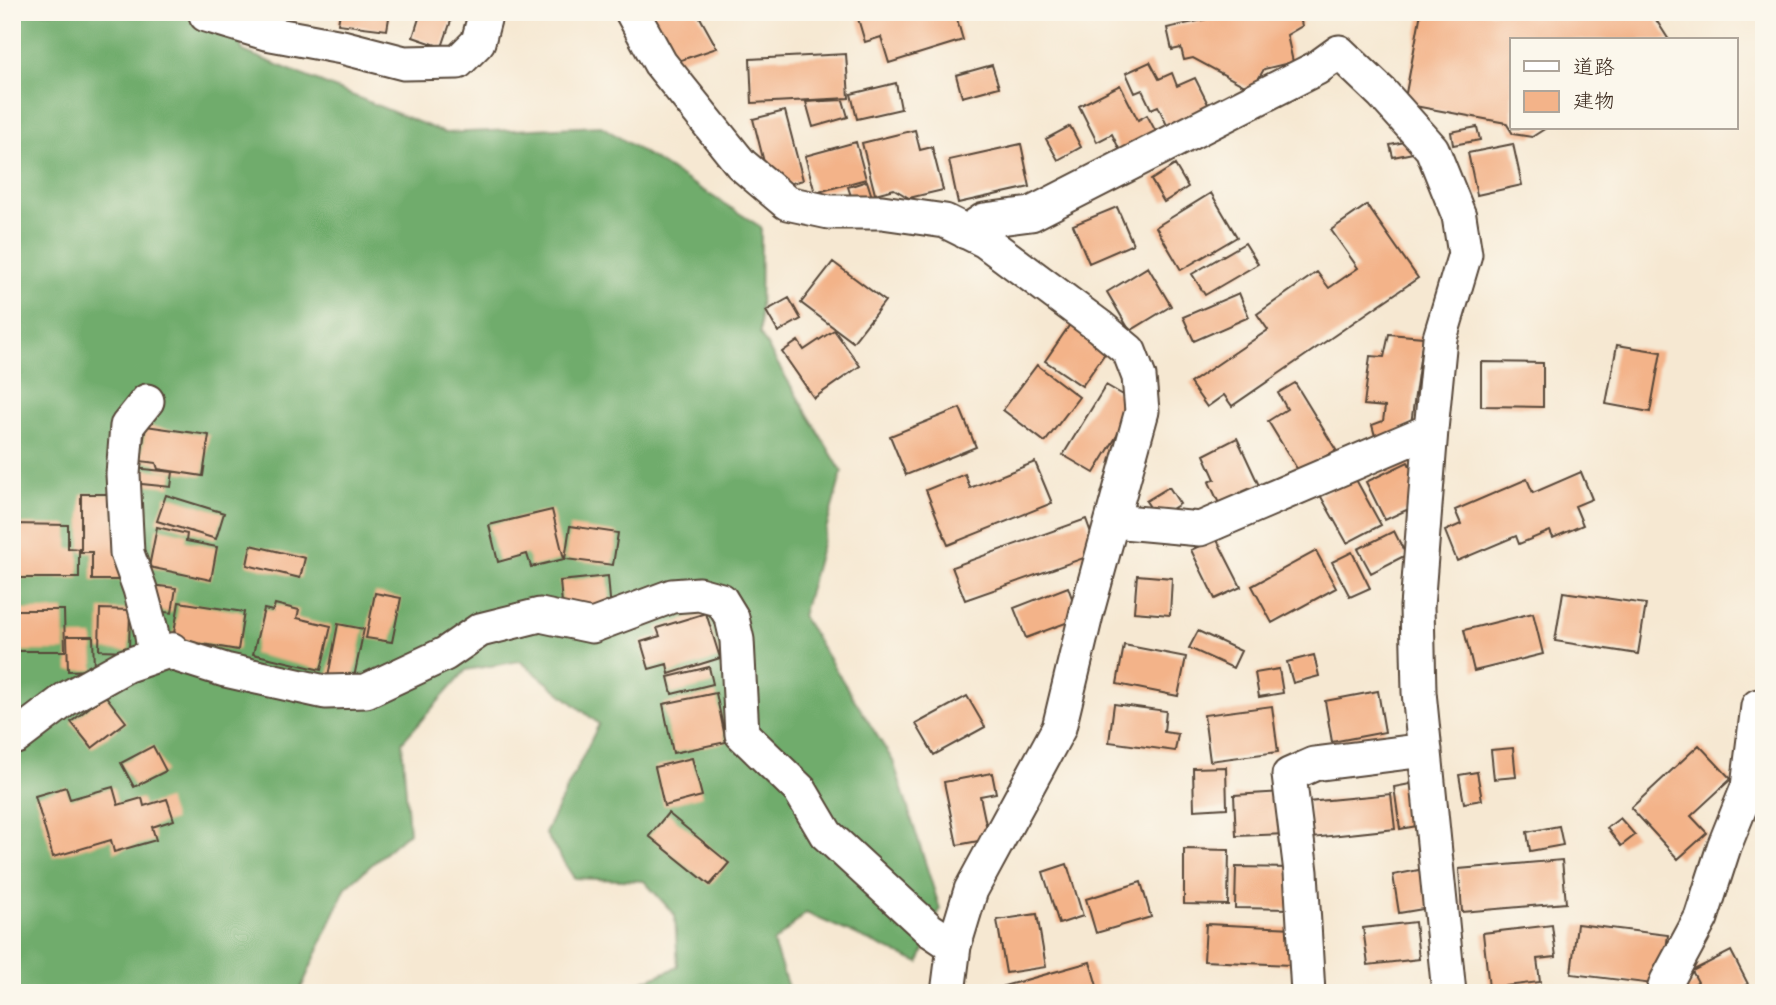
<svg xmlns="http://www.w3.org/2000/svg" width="1776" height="1005" font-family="'Playpen Sans','Klee One',sans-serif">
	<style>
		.forest { fill: #6fac6c; stroke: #556b45; stroke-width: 2 }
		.building { fill: #f3b389 }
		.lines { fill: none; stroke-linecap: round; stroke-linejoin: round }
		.minor-casing { stroke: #574639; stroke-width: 37 }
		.minor { stroke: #fff; stroke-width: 33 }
	</style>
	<rect width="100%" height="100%" fill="#fbf7ec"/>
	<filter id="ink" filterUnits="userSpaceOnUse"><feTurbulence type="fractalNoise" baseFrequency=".0143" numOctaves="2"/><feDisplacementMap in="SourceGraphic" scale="14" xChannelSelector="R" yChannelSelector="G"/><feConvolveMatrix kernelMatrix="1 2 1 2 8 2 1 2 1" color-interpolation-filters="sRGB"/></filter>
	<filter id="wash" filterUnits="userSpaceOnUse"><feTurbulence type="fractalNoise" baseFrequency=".00686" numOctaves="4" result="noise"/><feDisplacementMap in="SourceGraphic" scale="28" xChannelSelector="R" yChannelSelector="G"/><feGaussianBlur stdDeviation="1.57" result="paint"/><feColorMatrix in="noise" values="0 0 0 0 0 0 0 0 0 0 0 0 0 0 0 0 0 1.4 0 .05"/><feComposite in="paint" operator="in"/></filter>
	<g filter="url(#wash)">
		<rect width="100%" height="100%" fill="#f6e8d2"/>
		<!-- forest -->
		<path class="forest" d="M12 12H227L243 51 445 133 601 126 761 227 760 334 842 472 802 616 893 761 940 909 919 963 806 913 773 943 790 993H615L678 967 675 915 644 881 574 878 545 833 599 724 520 661 466 670 402 742 409 832 346 887 299 993H12Z"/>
		<g id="blocks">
			<!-- building -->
			<path class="building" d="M340 12H390L387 30 338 24Z
				M421 12H434L452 18 442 47 413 37Z
				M651 12H697L717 48 678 61Z
				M856 12H955L963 40 889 63 881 37 865 42Z
				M1238 12H1299L1302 26 1287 35 1293 62 1264 69 1252 90 1193 58 1184 60 1181 48 1172 50 1167 28Z
				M1421 12H1651L1669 40H1512V128H1546L1532 137 1513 134 1506 123 1404 104Z
				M846 54 849 98 752 103 750 59Z
				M1150 62 1159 79 1172 73 1177 86 1195 78 1214 116 1172 136 1158 106 1151 109 1142 90 1135 93 1126 73Z
				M992 65 999 87 962 97 956 75Z
				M896 83 901 109 857 119 851 94Z
				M1120 85 1138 120 1147 115 1162 143 1125 161 1112 134 1097 142 1079 106Z
				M843 100 848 117 813 127 806 102Z
				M785 111 803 180 778 187 768 178 753 119Z
				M1070 126 1081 147 1058 160 1046 139Z
				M1477 127 1480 140 1453 145 1451 132Z
				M915 130 920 150 932 147 943 190 909 198 894 189 875 194 862 143Z
				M1415 140 1418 152 1393 157 1390 145Z
				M856 142 866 179 815 193 805 156Z
				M1021 144 1030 187 958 203 949 160Z
				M1513 144 1522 185 1477 195 1468 153Z
				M1175 165 1188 187 1164 202 1151 180Z
				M867 181 874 203 855 208 848 187Z
				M1211 193 1237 237 1181 270 1156 227Z
				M1367 205 1418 278 1232 406 1224 395 1207 407 1190 383 1268 330 1257 314 1317 272 1329 288 1358 268 1331 230Z
				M1117 207 1133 244 1089 263 1073 225Z
				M1245 243 1258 264 1205 295 1192 274Z
				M833 262 885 301 853 342 801 303Z
				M1148 267 1171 306 1130 331 1107 292Z
				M1239 293 1249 317 1194 341 1183 317Z
				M789 298 801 319 778 332 766 311Z
				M1071 323 1108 349 1082 386 1045 361Z
				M834 330 860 366 814 398 782 352 798 341 804 350Z
				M1389 334 1423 337 1411 424 1377 443 1372 425 1383 421 1385 407 1364 405 1370 356 1384 357Z
				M1617 345 1661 352 1650 412 1606 404Z
				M1481 362 1543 363V407L1481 406Z
				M1037 365 1079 397 1045 442 1003 410Z
				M1295 383 1336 450 1299 472 1268 421 1287 409 1278 393Z
				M1106 385 1137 403 1094 473 1063 455Z
				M960 408 976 447 906 475 890 436Z
				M146 426 209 435 203 476 158 469 156 463 140 461Z
				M1237 438 1262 492 1222 510 1209 482 1215 479 1204 455Z
				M1035 462 1052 503 948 545 926 490 965 474 970 488Z
				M1408 462 1414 475 1413 507 1385 520 1366 482Z
				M133 468 173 472 171 487 132 483Z
				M1581 472 1592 499 1575 506 1583 525 1553 538 1550 531 1519 544 1516 536 1457 561 1445 531 1461 524 1455 510 1527 479 1533 493Z
				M1354 476 1381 525 1347 543 1320 495Z
				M1169 487 1180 504 1157 518 1146 501Z
				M81 494H113L121 580H92V552H81Z
				M166 495 224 513 216 539 157 521Z
				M552 510 564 559 531 567 527 554 498 562 489 525Z
				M1086 519 1098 553 965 600 952 567Z
				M12 524 68 525V548L79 549V578H12Z
				M570 526 618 533 613 565 565 559Z
				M157 527 187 534 186 541 217 547 211 580 149 567Z
				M1394 531 1406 555 1371 573 1358 549Z
				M1216 538 1241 587 1215 599 1191 550Z
				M251 545 305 558 300 578 247 565Z
				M1316 551 1336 588 1272 623 1252 586Z
				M1352 552 1370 588 1350 597 1332 562Z
				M1137 575 1172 578 1170 615 1134 612Z
				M608 576 611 611 563 615 560 581Z
				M151 585 176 588 172 613 148 610Z
				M1068 587 1079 618 1026 638 1014 608Z
				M1563 592 1646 604 1638 654 1555 641Z
				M375 593 401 598 392 642 366 638Z
				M179 602 244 612 238 650 173 639Z
				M275 604 299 610 297 618 331 626 321 670 253 654 264 609 273 611Z
				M100 609 130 610 129 651 99 650Z
				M12 610H64L65 651H13Z
				M706 613 720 658 669 674 667 664 649 669 641 642 660 636 657 628Z
				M1533 613 1543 654 1474 671 1464 630Z
				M338 624 364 629 352 687 327 682Z
				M1198 631 1241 651 1233 668 1189 648Z
				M67 636H93L94 670 68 671Z
				M1124 645 1186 657 1178 696 1117 684Z
				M1314 655 1319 676 1293 683 1287 662Z
				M709 667 713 684 672 694 668 677Z
				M1279 669 1283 693 1259 697 1255 673Z
				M1378 691 1385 732 1332 742 1325 701Z
				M716 693 726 742 673 753 663 704Z
				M105 695 126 722 92 748 71 722Z
				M967 696 985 727 934 755 916 724Z
				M1114 704 1166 711 1164 732 1178 734 1175 751 1109 742Z
				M1272 706 1278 752 1210 761 1204 715Z
				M1699 745 1731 779 1691 816 1707 833 1678 859 1631 808Z
				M153 746 166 771 134 787 121 763Z
				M1513 748 1516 777 1494 779 1491 750Z
				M692 758 702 796 664 806 655 767Z
				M1226 767 1227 808 1194 810 1193 768Z
				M1477 772 1482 800 1464 803 1459 775Z
				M992 773 996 793 980 796 989 839 957 845 944 782Z
				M1421 782 1428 824 1400 829 1394 787Z
				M66 787 70 799 113 787 118 805 142 798 144 806 167 799 174 820 152 827 156 840 114 852 111 840 53 857 35 796Z
				M1284 792 1286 834 1236 836 1234 795Z
				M1391 794 1395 829 1312 838 1308 802Z
				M668 813 729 863 710 885 649 836Z
				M1620 818 1635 835 1621 846 1607 828Z
				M1559 826 1563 845 1530 851 1527 832Z
				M1184 849 1229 850 1228 905 1184 904Z
				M1562 860 1566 903 1462 912 1459 869Z
				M1067 864 1083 916 1059 924 1043 872Z
				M1236 867 1293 868 1292 909 1235 908Z
				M1429 868 1435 907 1399 913 1393 875Z
				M1141 882 1151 917 1096 933 1086 899Z
				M1037 914 1046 967 1006 973 997 920Z
				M1415 922 1419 959 1368 965 1363 928Z
				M1206 924 1293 928 1291 965 1204 961Z
				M1577 924 1668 935 1661 985 1571 974Z
				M1552 925 1556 957 1537 959 1540 982 1489 988 1483 933Z
				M1731 951 1748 984 1730 993H1676L1698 982 1692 971Z
				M1090 962 1099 993H1006L1004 986Z"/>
		</g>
	</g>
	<g filter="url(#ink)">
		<use href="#blocks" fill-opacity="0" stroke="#574639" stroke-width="2"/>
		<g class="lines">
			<defs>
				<path id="minor" d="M632 12 660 63 741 164 787 203 829 212H882L945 221 985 241 1099 326 1129 351 1139 377 1142 411 1087 611 1059 728 971 890 954 946 948 993
					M206 15 266 33 342 47 404 63 458 62 478 42 486 12
					M966 232 984 220 1031 214 1317 68 1339 52 1382 93 1432 149 1459 216 1465 254 1440 338 1431 430
					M147 401 127 426 123 474 127 553 140 589 151 630 155 656
					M1113 521 1200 529 1431 430 1417 607 1419 692 1449 993
					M12 734 16 737 66 699 125 666 172 650 177 655 225 670 325 692 366 691 445 654 480 630 540 615 592 626 672 596 699 594 721 600 732 618 737 640 742 734 800 790 826 834 930 930 954 946
					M1308 993 1301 872 1289 775 1314 764 1425 750
					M1663 993 1667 981 1701 918 1724 847 1748 787 1758 706"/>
			</defs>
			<!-- minor casing -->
			<use href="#minor" class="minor-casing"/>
			<!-- minor -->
			<use href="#minor" class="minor"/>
		</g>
	</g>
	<!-- margin -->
	<rect width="1776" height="1005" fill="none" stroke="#fbf7ec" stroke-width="42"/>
	<!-- legend -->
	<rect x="1510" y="38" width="228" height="91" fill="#fbf7ec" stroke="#aea59a" stroke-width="2"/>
	<rect x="1524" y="61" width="35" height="10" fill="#ffffff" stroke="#aea59a" stroke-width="2"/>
	<text x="1573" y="74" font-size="21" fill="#3b2a1e">道路</text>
	<rect x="1524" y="91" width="35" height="21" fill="#f3b389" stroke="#aea59a" stroke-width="2"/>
	<text x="1573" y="108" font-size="21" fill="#3b2a1e">建物</text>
</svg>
